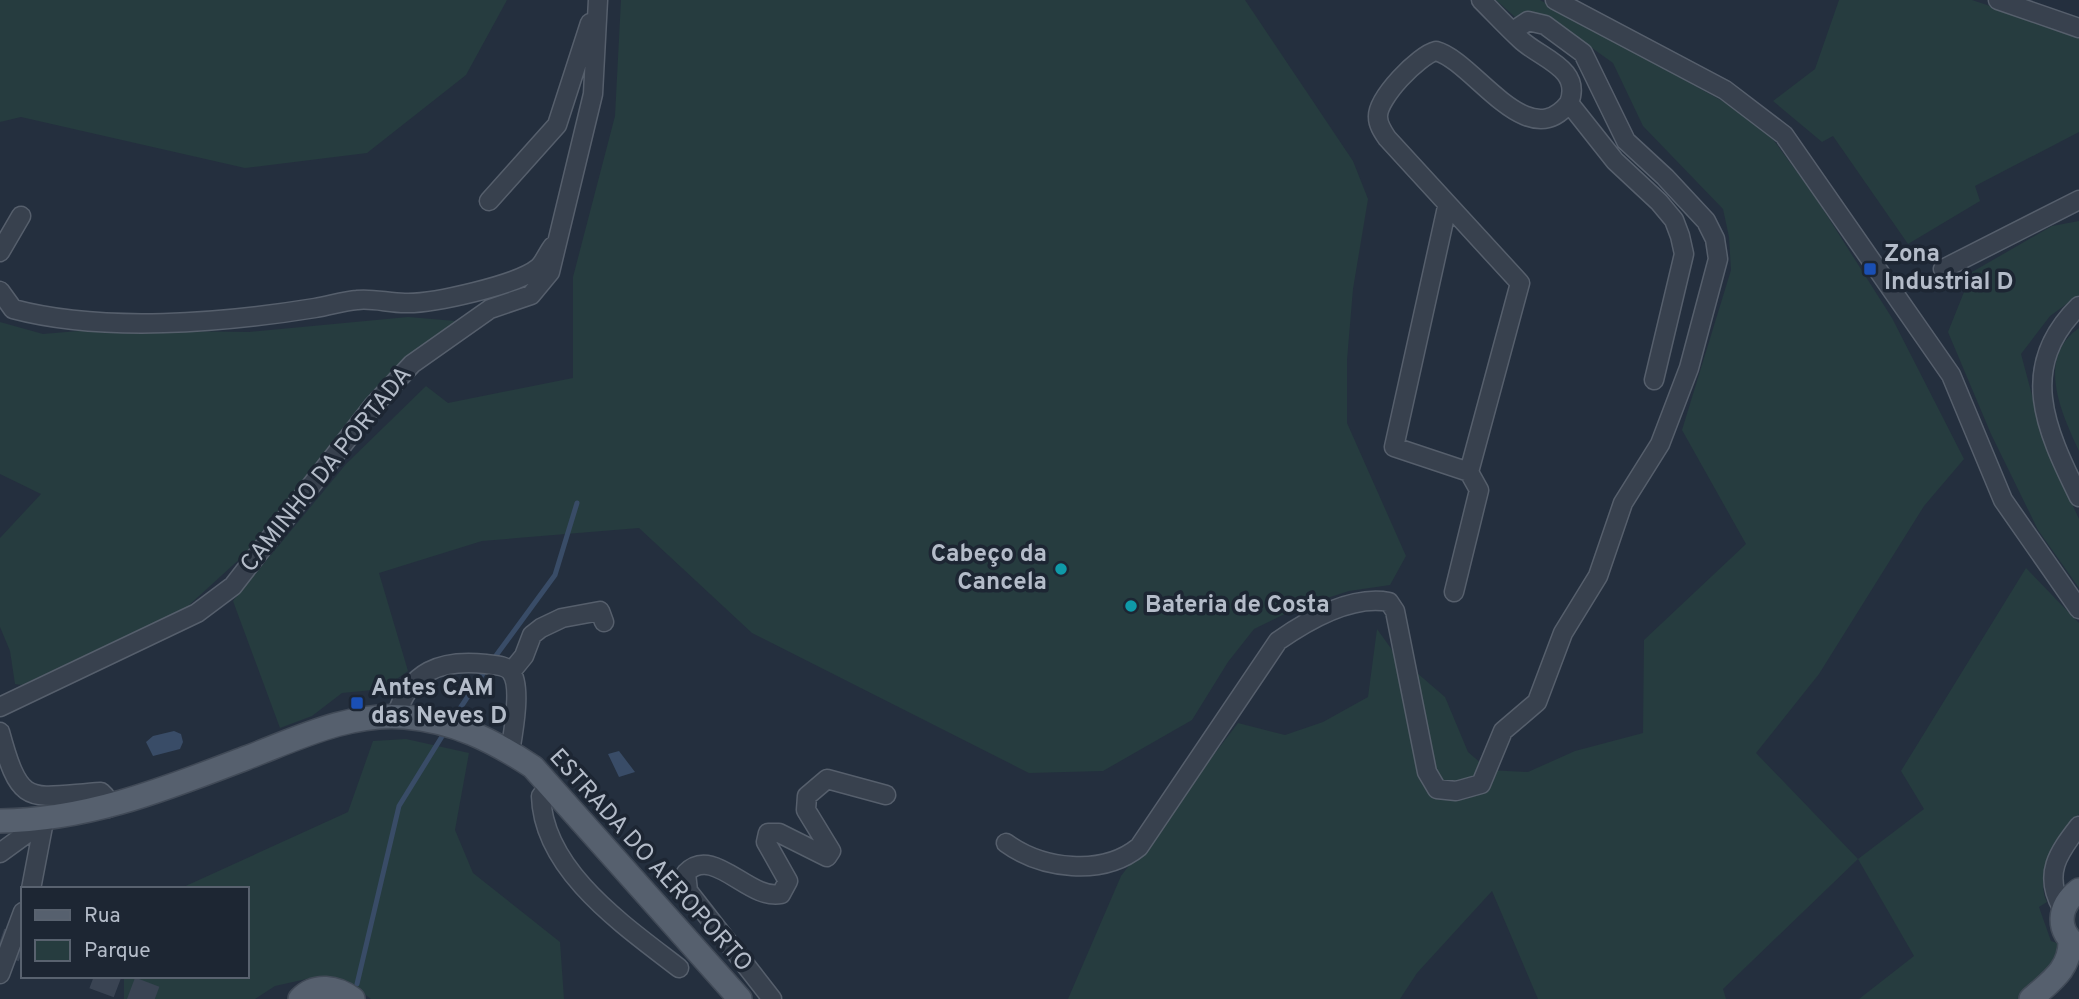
<svg xmlns="http://www.w3.org/2000/svg" width="2079" height="999" font-family="Overpass,sans-serif">
	<style>
		.green { fill: #263c3f }
		.water { fill: #394c67 }
		.lines { fill: none; stroke-linecap: round; stroke-linejoin: round }
		.stream { stroke: #394c67; stroke-width: 5 }
		.highway-tunnel { stroke: #3a4453; stroke-width: 26; stroke-dasharray: 26 13; stroke-linecap: butt }
		.minor-casing { stroke: #565f6c; stroke-width: 21 }
		.major-casing { stroke: #414a57; stroke-width: 26 }
		.minor { stroke: #38414e; stroke-width: 18 }
		.major { stroke: #56606e; stroke-width: 23 }
		.transit-dot { fill: #1a4fb4; stroke: #1d2633; stroke-width: 2.5 }
		.culture-dot { fill: #0f9aa8; stroke: #1d2633; stroke-width: 2.5 }
		.labels { text-anchor: middle; dominant-baseline: central; stroke-width: 7; stroke-linejoin: round; paint-order: stroke }
		.poi-label { font-size: 24px; font-weight: bold; fill: #b4bcc9; stroke: #1d2633; text-anchor: start }
		.street-label { font-size: 24px; fill: #b4bcc9; stroke: #1d2633 }
	</style>
	<rect width="100%" height="100%" fill="#242f3e"/>
	<!-- green -->
	<path class="green" d="M0 0H507L466 75 367 153 245 168 21 117 0 122Z
		M621 0H1245L1353 161 1368 199 1353 289 1347 360V423L1406 556 1390 585 1349 591 1299 607 1254 629 1228 662 1192 720 1103 771 1029 773 752 633 639 528 482 541 379 573 408 671 383 689 342 693 312 716 280 728 233 601 346 464 426 386 448 403 573 378V277L615 116Z
		M1496 0H1540L1726 103 1772 138 1814 195 1892 318 1964 459 1924 506 1819 674 1756 753 1858 859 1924 809 1901 771 2026 568 2079 623V814C2061 834 2033 875 2047 902L2039 907 2051 941 2057 943 2060 959 2020 999H1859L1914 956 1858 859 1723 989 1726 999H1538L1492 891 1417 973 1400 999H1068L1121 876 1238 723 1285 735 1323 722 1368 697 1377 629 1395 654 1445 697 1468 752 1489 770 1528 772 1575 751 1643 733 1644 640 1746 544 1682 430 1731 270 1729 237 1723 209 1643 126 1613 63 1557 23 1524 25Z
		M1839 0H1972L2079 36V132L1975 186 1980 201 1908 244 1833 136 1822 142 1773 101 1815 69Z
		M2079 221V295L2050 316 2021 354 2045 444 2079 519V588L2038 530 1991 434 1948 332 1972 272 2052 226Z
		M408 317 455 321 372 391 244 555 187 607 22 685 15 684 10 651 0 627V538L41 494 0 474V322L43 334 90 330 249 332Z
		M2079 328V451C2062 414 2035 359 2079 328Z
		M406 739 469 753 455 830 473 873 560 942 564 999H371L347 981 311 978 275 986 255 999H124V976H247V889H179L348 812 373 741Z"/>
	<!-- water -->
	<path class="water" d="M174 731 181 734 183 742 180 749 153 756 146 742 153 736Z
		M619 751 635 772 619 777 608 754Z"/>
	<g class="lines">
		<!-- stream -->
		<path class="stream" d="M492 661 555 575 577 503
			M453 719 486 669
			M357 984 399 806 446 730"/>
		<!-- highway-tunnel -->
		<path class="highway-tunnel" d="M0 941 23 949
			M94 976 155 999"/>
		<defs>
			<path id="minor" d="M1481 0C1494 13 1507 27 1520 39 1539 58 1583 68 1569 103L1615 161 1659 202 1674 220 1680 236 1684 254 1654 380
				M1555 0 1725 90 1784 135 1951 375 2003 500 2079 609
				M1998 0 2079 28
				M489 201 557 125 590 23
				M1447 207 1394 447 1469 472
				M0 252 21 216
				M1943 269 2079 200
				M0 291 13 309C103 333 223 323 315 308 329 306 343 301 357 300 372 298 389 303 405 303 432 304 517 285 538 268 544 263 548 252 553 246
				M2079 306C2017 367 2045 428 2079 497
				M1454 592 1479 490 1469 472 1520 283 1387 138C1383 132 1378 125 1378 117 1377 98 1419 55 1436 51 1474 61 1527 156 1569 103
				M511 672 524 656 532 635 541 628 562 618 600 611 604 622
				M0 707 197 613 233 586 373 406 412 364 490 309 531 295 550 272 593 94 598 0
				M396 717C409 671 441 659 486 664 494 665 506 665 511 672 522 686 513 734 510 752
				M0 732C21 809 28 797 101 792L105 796 108 808
				M551 785 541 796C543 871 625 926 679 968
				M1006 843C1042 869 1102 877 1139 847L1278 641C1308 620 1352 595 1389 602L1395 611 1427 772 1437 789 1456 791 1481 784 1503 731 1537 702 1563 633 1598 576 1623 503 1660 444 1689 368 1718 259 1715 239 1706 221 1665 177 1626 141 1583 53 1545 25 1528 21 1513 31
				M0 853 44 821
				M31 889 44 821
				M2062 908C2043 874 2058 853 2079 826
				M0 974 23 912
				M772 999 688 891 686 873C713 844 749 901 781 894L788 881 766 842 768 833H779L827 857 831 851 806 810 807 796 827 779 886 795"/>
			<path id="major" d="M0 821C88 820 165 789 246 758 296 739 350 712 405 717 454 721 492 740 533 767L740 999
				M2079 890C2058 906 2055 931 2079 947
				M300 999C315 983 337 987 353 999
				M2031 999C2050 982 2071 969 2070 940"/>
		</defs>
		<!-- minor casing -->
		<use href="#minor" class="minor-casing"/>
		<!-- major casing -->
		<use href="#major" class="major-casing"/>
		<!-- minor -->
		<use href="#minor" class="minor"/>
		<!-- major -->
		<use href="#major" class="major"/>
	</g>
	<!-- markers -->
	<g class="transit-dot">
		<rect x="1863" y="262" width="14" height="14" rx="3.5"/>
		<rect x="350" y="696" width="14" height="14" rx="3.5"/>
	</g>
	<g class="culture-dot">
		<circle cx="1061" cy="569" r="7"/>
		<circle cx="1131" cy="606" r="7"/>
	</g>
	<g class="labels">
		<!-- poi labels -->
		<g class="poi-label">
			<text x="1884" y="255">Zona<tspan x="1884" dy="28">Industrial D</tspan></text>
			<text x="1047" y="555" text-anchor="end">Cabeço da<tspan x="1047" dy="28">Cancela</tspan></text>
			<text x="1145" y="606">Bateria de Costa</text>
			<text x="371" y="689">Antes CAM<tspan x="371" dy="28">das Neves D</tspan></text>
		</g>
		<!-- street labels -->
		<g class="street-label">
			<text transform="translate(327 470) rotate(-51)">CAMINHO DA PORTADA</text>
			<text transform="translate(650 861) rotate(48)">ESTRADA DO AEROPORTO</text>
		</g>
	</g>
	<!-- legend -->
	<rect x="21" y="887" width="228" height="91" fill="#1d2633" stroke="#59626f" stroke-width="2"/>
	<rect x="35" y="910" width="35" height="10" fill="#56606e" stroke="#59626f" stroke-width="2"/>
	<text x="84" y="922" font-size="21" fill="#b4bcc9">Rua</text>
	<rect x="35" y="940" width="35" height="21" fill="#263c3f" stroke="#59626f" stroke-width="2"/>
	<text x="84" y="957" font-size="21" fill="#b4bcc9">Parque</text>
</svg>
